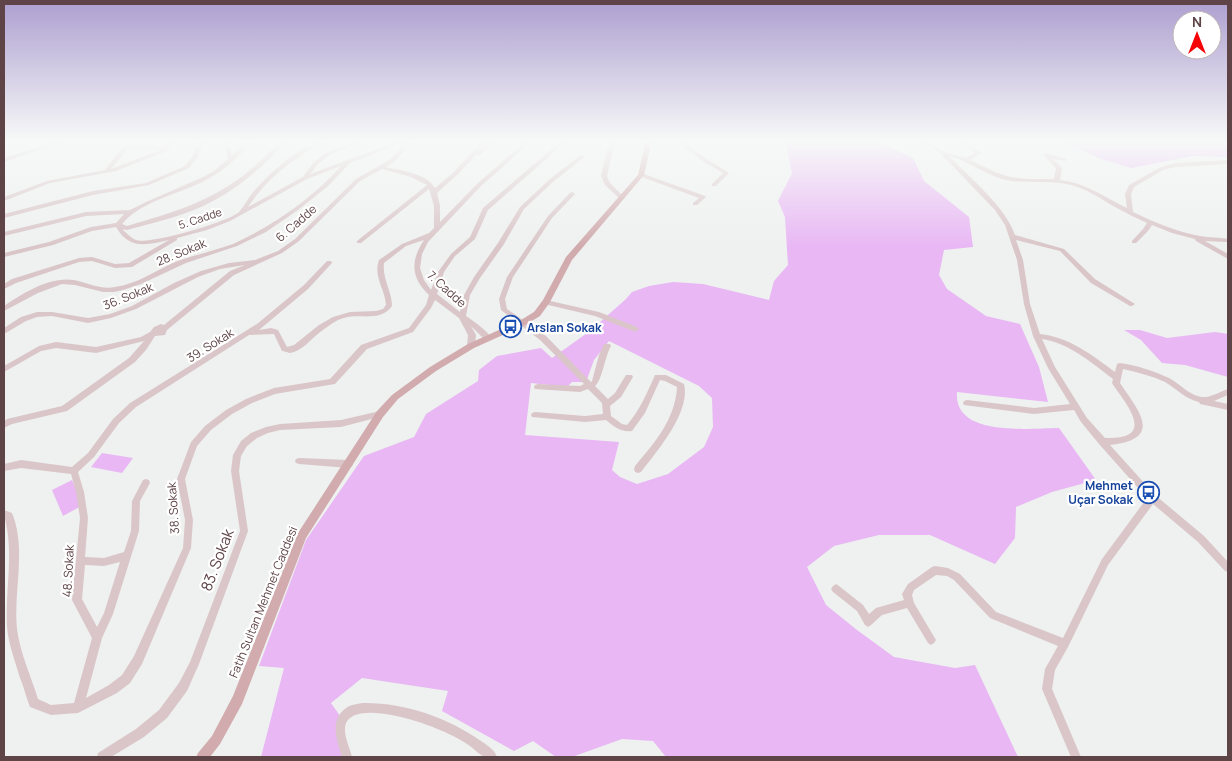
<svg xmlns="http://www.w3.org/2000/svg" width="1232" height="761" font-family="Manrope,sans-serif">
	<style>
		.green { fill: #e8b7f4; fill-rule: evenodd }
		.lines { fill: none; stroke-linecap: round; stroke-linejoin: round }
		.minor { fill: #dac6c9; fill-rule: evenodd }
		.major { fill: #d1abae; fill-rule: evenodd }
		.labels { text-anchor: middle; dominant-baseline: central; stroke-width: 4.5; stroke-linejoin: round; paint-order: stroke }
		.far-street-label { font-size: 11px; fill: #5e4447; stroke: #fff }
		.street-label { font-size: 12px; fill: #5e4447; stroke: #fff }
		.transit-label { font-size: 12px; font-weight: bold; fill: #164399; stroke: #fff; text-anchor: start }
		.near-street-label { font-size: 15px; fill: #5e4447; stroke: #fff }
	</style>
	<rect width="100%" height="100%" fill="#eef1ef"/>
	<!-- green -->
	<path class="green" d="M788 141H877L913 158 924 181 969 217 973 247 944 250 939 275 947 289 986 316 1020 324 1039 367 1048 402 957 392C953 438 1030 428 1059 428L1096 480 1052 492 1016 507 1015 538 995 564 930 535H879L834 546 807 567 826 605 857 630 894 657 955 668 975 665 1018 757H666L653 741 622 739 572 757H556L533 741 514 751 442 711 448 691 362 678 331 703 345 723 343 757H261L284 668 259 666 306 540 364 456 414 437 426 414 478 381 479 370 497 356 541 348 552 358 590 331 626 299 632 292 649 286 673 282 703 284 769 300 774 281 788 265 785 217 778 201 792 173 786 146ZM609 341 699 386 712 398 713 427 704 447 668 474 637 484 620 477 612 470 619 442 525 435 531 383 567 387 572 382H586L594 360Z
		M1061 141H1228V157L1193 156 1131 168 1101 159Z
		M1124 330H1140L1167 338 1215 332 1228 334V377L1185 365 1162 363 1141 340Z
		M102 453 133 458 122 473 91 467Z
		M72 480 83 505 63 516 52 490Z"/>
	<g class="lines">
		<!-- minor -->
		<path class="minor" d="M58 141H66L4 162V158Z
			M170 141H176L167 151 116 171 50 183 4 201V197L47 181 105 170 122 148 125 146H165ZM128 149 161 150 111 169Z
			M198 141H204L198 157 189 168 149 185 93 195 4 218V214L93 191 146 183 185 166 192 157Z
			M225 141H231L230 145 232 155 247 141H253C240 155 225 170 208 179 181 194 142 200 122 224L127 226C171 213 207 203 244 175 257 165 269 152 281 141H287C266 164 242 185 215 200 188 215 156 222 127 230L123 229 124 231C128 234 132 239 136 240 150 245 228 222 239 212 244 207 249 196 255 190 268 175 305 140 326 141 318 146 309 150 302 155 281 168 262 186 248 207L303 177 314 162 327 152 357 141H365L331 154 318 164 310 174 394 143 413 141 395 161 386 167C402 171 426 173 435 188L454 172 482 141H488L480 149 491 141H497L480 155H476L458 174 437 193 440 206V222L477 184 526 141H532L481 186 428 242 422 254 420 268 424 280 431 290 438 272 451 254 470 237 483 208 561 141H567L488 210 475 239 455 256 444 272 437 294 460 312 464 295 474 277 498 243 520 207 550 179 581 155 586 156 554 181 524 209 504 244 480 278 470 295 466 316C475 322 485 329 492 338L491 340H485L471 326 476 335 475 346 471 349 468 348 467 346 468 335 459 318 435 300 431 308 413 332 367 349 335 384 275 394 252 403 232 414 211 430 197 446 185 479 193 520 191 548 142 664 130 683 117 693 78 713 51 715 30 707C26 697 24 687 20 678 15 661 8 643 7 626 5 590 14 554 5 519L4 518V510L12 513C27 550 13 591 17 629 20 653 31 676 38 699L51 705 74 703 92 638 72 600 80 518 76 492 71 474 21 468 4 471V464L21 460 72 467 88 453 113 419 130 403 257 324 304 285 327 261H331L332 263 308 289 259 330 271 328 278 330 287 347 294 345 319 325 333 317 350 312 376 311 383 309 386 305C385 289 373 277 379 260L402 244 429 233 434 228V206L429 189 361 243H357V241L427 185 411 177 382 169 360 181 299 241 282 253 234 275 167 330 165 335 155 336 146 350 135 362 67 411 12 424 4 428V421L7 419 62 406 129 358 144 341 96 353 56 348 41 351 4 372V366L39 346 56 342 96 347 141 337 150 332 154 327 161 324 164 325 230 271 245 265 220 269 198 277 136 309 111 318 88 323 52 316 37 317 26 321 4 334V328L21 317 37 312H52L88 318 110 314 132 306 174 283 201 271 229 263 255 260 278 251 295 239 356 179 391 159 404 144 397 145 350 163 328 186 298 210 266 232 237 246 186 263 141 284 123 290 114 292H103L75 285 62 284 38 293 4 311V306C23 293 50 276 74 280 88 283 101 290 115 287 137 284 155 271 175 262 194 255 214 251 233 244 271 227 313 198 341 166L307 179 230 221 207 230 177 238V240L132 267 115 268 92 261 79 262 16 283 4 289V284L12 279 79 258 92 257 115 264 129 263 169 240C147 245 129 250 116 227L92 231 53 245 4 257V253L49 242 91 227 116 223 124 214 86 216 4 236V232L86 212 130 210 146 202 203 177 214 171 228 159 224 145ZM424 240C410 261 411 278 429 295L426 305 409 328 361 345 330 379 274 388 246 399 226 410 205 426 191 442 177 479 185 520 183 548 134 656 122 675 109 685 86 698 102 638 113 614 139 531 140 501 150 483 149 480 146 479 143 480 132 501 131 531 124 552 104 558 86 557H85L88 518 84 492 78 472 94 457 119 423 136 407 249 335 274 334 282 351C284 351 289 353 290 353 301 352 311 339 319 333 325 328 331 324 338 320 358 311 379 324 392 306 392 291 382 279 384 263L406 246ZM120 562 104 613 97 627 82 599 85 565 104 566Z
			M609 141H615L607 176 610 183 625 198 622 200 620 199 605 185 601 176Z
			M676 141H682L705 158 729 173 716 186H712V184L723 173 701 160Z
			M921 141H927L945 152 966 158 975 153 958 141H964L982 153 970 160 995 172 1010 177 1027 179H1054L1056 168 1043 155 1046 153 1066 159V161L1053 159 1062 168 1060 180C1086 183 1104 197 1127 208L1125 194 1129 185 1159 168 1175 163 1228 160V164L1175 167 1163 170 1134 187 1131 194 1133 212C1154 222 1177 232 1200 236 1210 238 1219 237 1228 239V241L1226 242 1205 241 1228 254V259L1196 241 1195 239 1172 233 1152 225 1148 231 1136 243H1132V241L1143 229 1147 223C1136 218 1126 213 1115 207 1101 199 1087 189 1071 185 1048 179 1025 185 1002 179 983 173 968 161 949 156 970 178 1005 206 1015 235L1064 249 1095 279 1135 304 1132 306H1130L1091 283 1060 251 1016 240 1023 260 1030 304 1040 334C1069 337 1092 355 1115 372L1117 364 1120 363C1136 365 1154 371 1169 378 1181 384 1191 398 1206 397 1214 396 1221 391 1228 389V395L1214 401 1228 404V410L1200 404 1199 402C1185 399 1177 389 1165 382 1152 376 1137 372 1123 369L1120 383C1138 410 1165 439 1110 445L1155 495 1204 536 1228 562V572L1225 571 1198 542 1153 504 1108 565 1068 647 1055 670 1052 689 1081 757H1071L1042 689 1045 669 1058 646 990 618 954 580 947 576 936 575 914 590 912 595 914 603 936 640 934 643 931 645 928 643 907 608 882 615 871 625 868 627 865 625 857 611 833 592 831 589 833 586 836 584 839 586 863 605 869 614 876 608 904 600 902 594 908 584 932 567 935 566 948 568 960 574 996 612 1063 638 1102 559 1147 498 1099 444 1081 422 1074 410 1034 414 964 405 963 403 964 401 967 400 1034 408 1070 404 1048 368 1033 336 1024 304 1017 260 1005 225 995 210 941 154ZM1042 339C1069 343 1092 363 1113 379L1112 383C1119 395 1150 428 1125 436 1119 438 1111 438 1105 438L1087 418 1055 367Z
			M641 173 705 196 706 197 697 205H693V203L699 198 639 176 638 175Z
			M572 192 575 194 574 195 552 218 513 277 505 299 507 309 546 336 591 382 592 381 599 355 604 344H610L611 346C605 356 602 381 595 386L608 399 615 393 626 375H632L633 377 621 397 610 406 611 416 622 424 627 425C640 410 647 393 655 375H666L684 384C691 412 657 451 641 472L638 473 635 472 634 469 635 466C655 442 675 420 677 387L665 381 660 380 645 413 632 431C622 433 613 426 606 420L585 422 532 417 531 415 532 413 535 412 585 416 603 414 602 403 588 389 580 392 535 389 534 387 535 385 538 384 580 386 584 384 540 340 501 310 499 299 507 277 548 216 570 193Z
			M544 300H546L599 312 637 327 639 329 635 332 633 331 595 316 544 304 543 302Z
			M380 411 383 412 384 414 383 416 341 427 280 430 268 433 257 438 247 446 241 456 239 471 248 531 199 664 187 691 167 718 144 737 111 757H97L98 753 136 729 159 710 179 683 190 662 240 531 231 471 233 455 241 441 251 433 266 427 280 424 341 420Z
			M299 458 349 460 352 462 353 464 352 466 349 468 299 464 296 463 295 461 296 459Z
			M362 703C403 702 447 717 481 741 487 745 495 750 497 757 494 757 489 758 486 757 481 756 475 750 470 746 464 742 458 738 451 735 433 725 358 698 346 723 342 733 350 748 352 757H342C337 741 329 720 346 708 350 705 357 704 362 703Z"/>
		<!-- major -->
		<path class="major" d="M646 141H652L644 175 572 260 550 302 540 316 527 324 474 348 436 371 398 399 383 417 306 538 242 704 220 744 210 757H196L198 753 212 736 233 696 298 533 377 411 392 395 430 367 468 344 521 320 534 312 543 300 566 257 638 175Z"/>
	</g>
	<!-- sky -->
	<linearGradient id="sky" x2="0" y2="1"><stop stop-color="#ad9fd0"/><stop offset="0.57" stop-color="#f7f9f8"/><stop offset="1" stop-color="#f7f9f8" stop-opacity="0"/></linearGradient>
	<rect width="1232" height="247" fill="url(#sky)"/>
	<!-- icons -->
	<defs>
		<symbol id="bus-ring" viewBox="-11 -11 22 22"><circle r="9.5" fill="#fff" stroke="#1a4fb4" stroke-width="1.5"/><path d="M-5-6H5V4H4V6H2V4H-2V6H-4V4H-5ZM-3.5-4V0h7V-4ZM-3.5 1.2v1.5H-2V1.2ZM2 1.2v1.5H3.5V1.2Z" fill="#1a4fb4"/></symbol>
	</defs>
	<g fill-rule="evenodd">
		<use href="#bus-ring" x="498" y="314" width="25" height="25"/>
		<use href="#bus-ring" x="1136" y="480" width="25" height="25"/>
	</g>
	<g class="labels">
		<!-- far-street labels -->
		<g class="far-street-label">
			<text transform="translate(200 218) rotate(-18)">5. Cadde</text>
		</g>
		<!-- street labels -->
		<g class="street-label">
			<text transform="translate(296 223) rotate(-41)">6. Cadde</text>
			<text transform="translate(181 252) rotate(-22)">28. Sokak</text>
			<text transform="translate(447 289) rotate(42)">7. Cadde</text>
			<text transform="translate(128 296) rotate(-22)">36. Sokak</text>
			<text transform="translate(210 345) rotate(-32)">39. Sokak</text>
			<text transform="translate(173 508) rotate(-94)">38. Sokak</text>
			<text transform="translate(68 571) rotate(-87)">48. Sokak</text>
			<text transform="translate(263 602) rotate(-68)">Fatih Sultan Mehmet Caddesi</text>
		</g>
		<!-- transit labels -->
		<g class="transit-label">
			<text x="527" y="327">Arslan Sokak</text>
			<text x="1133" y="485" text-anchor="end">Mehmet<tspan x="1133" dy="14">Uçar Sokak</tspan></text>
		</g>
		<!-- near-street labels -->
		<g class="near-street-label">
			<text transform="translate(217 560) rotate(-69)">83. Sokak</text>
		</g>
	</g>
	<!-- border -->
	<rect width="1232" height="761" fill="none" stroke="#5e4447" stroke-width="10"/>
	<!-- north arrow -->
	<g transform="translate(1197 35)"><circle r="24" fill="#ffffff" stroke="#bfb4b5"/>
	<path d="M0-4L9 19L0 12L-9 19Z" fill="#f60308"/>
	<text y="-8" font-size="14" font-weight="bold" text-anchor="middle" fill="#5e4447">N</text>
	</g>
</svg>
